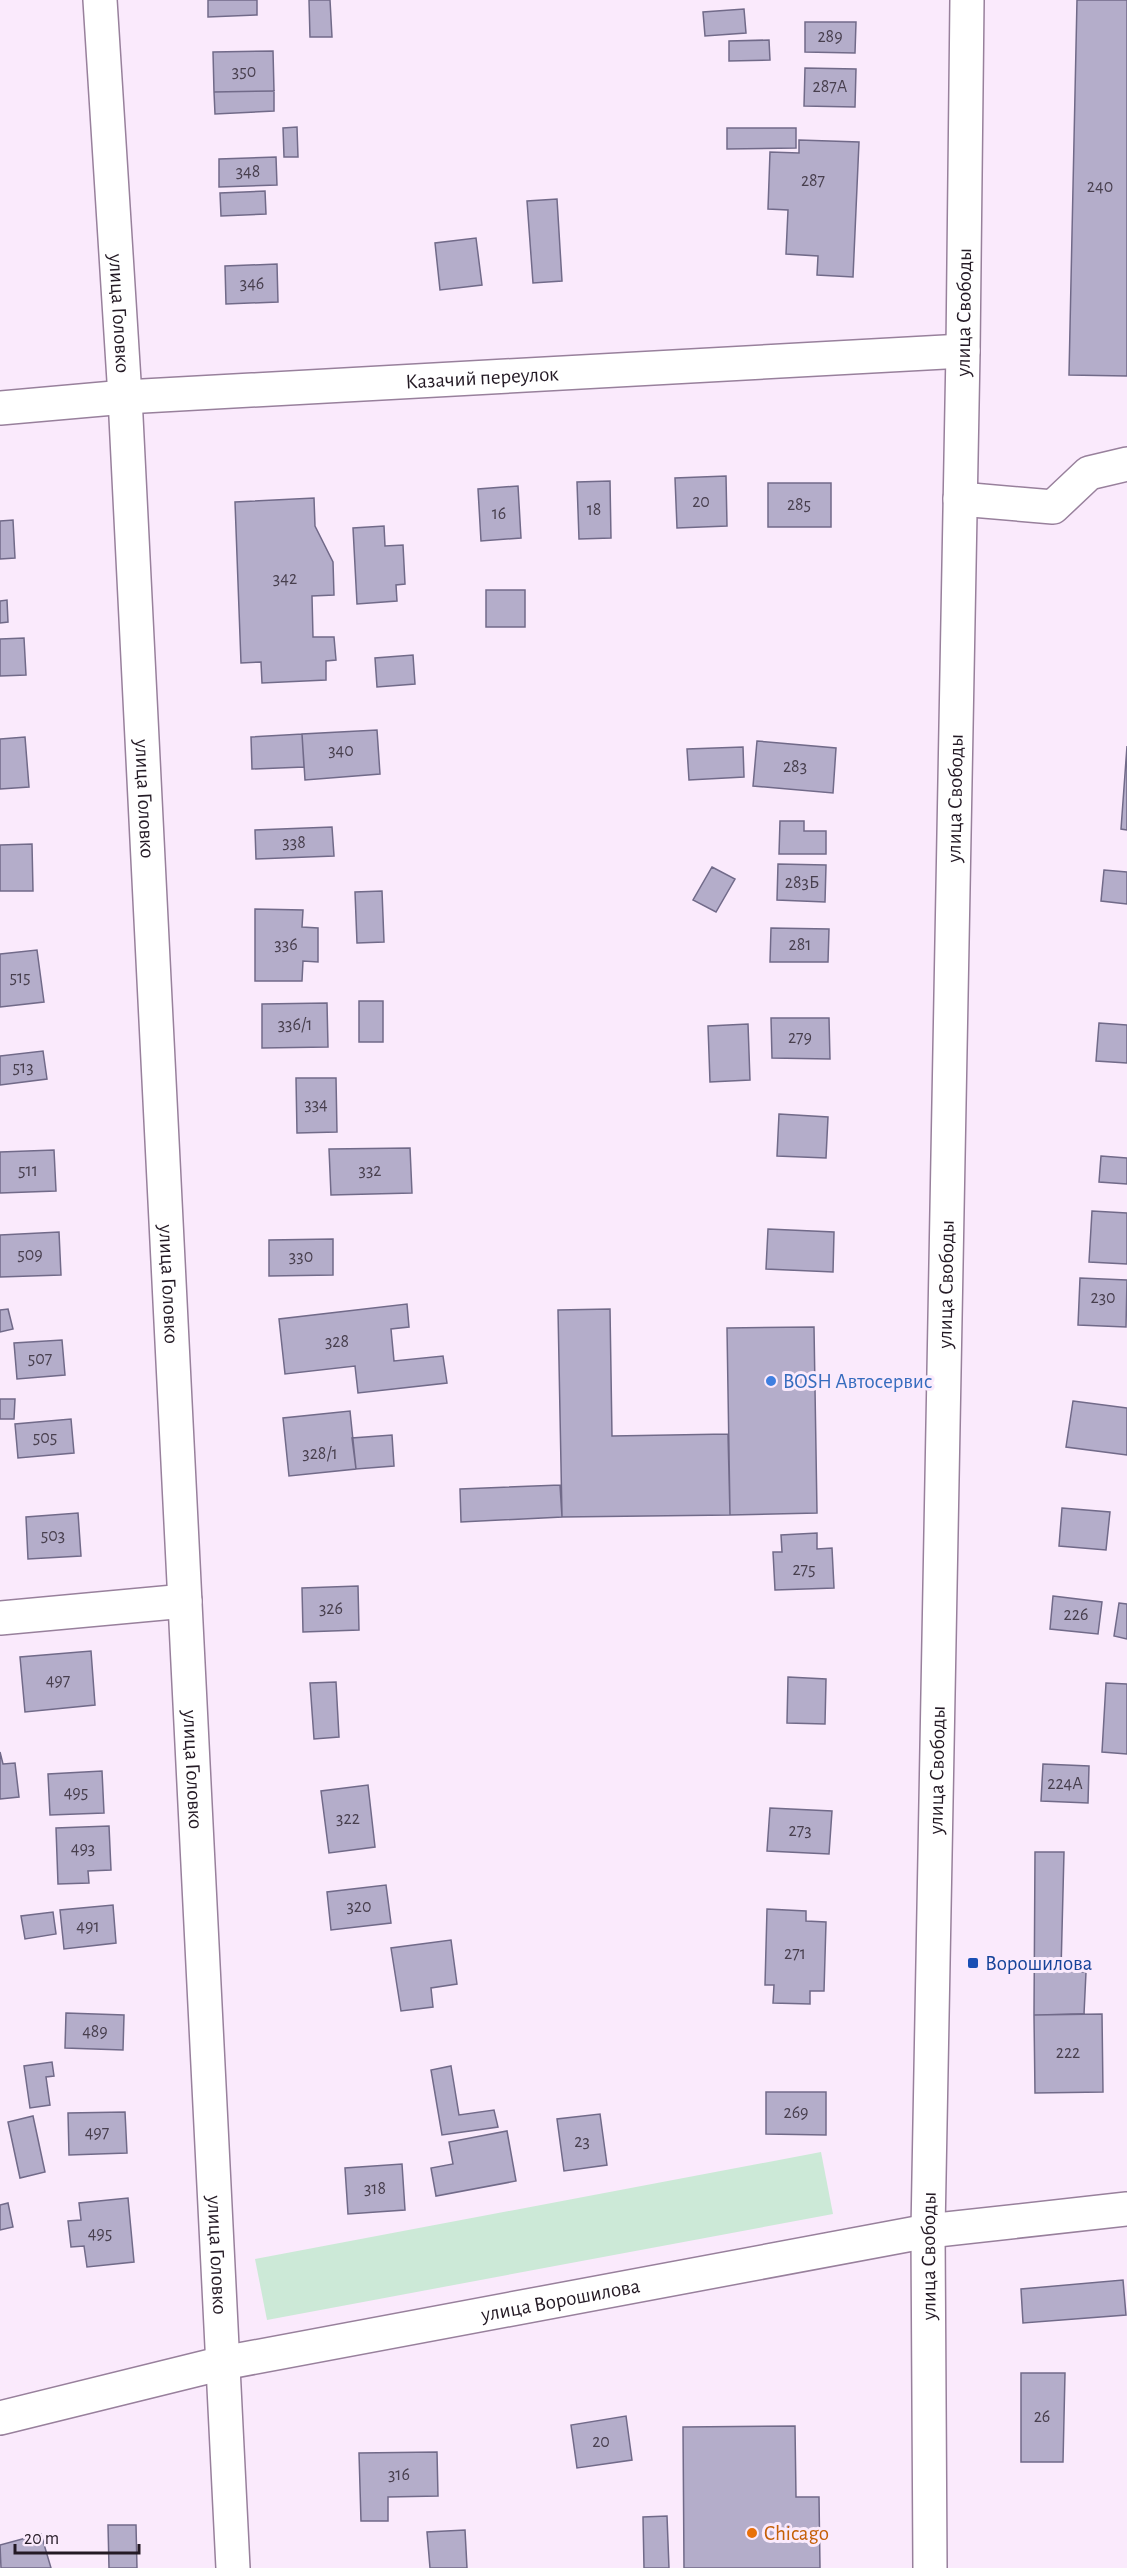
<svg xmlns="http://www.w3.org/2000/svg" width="1127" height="2568" font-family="'Alegreya Sans',sans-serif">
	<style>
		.green { fill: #cce9d7 }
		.building { fill: #b4adca; stroke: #716a89; stroke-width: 1.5 }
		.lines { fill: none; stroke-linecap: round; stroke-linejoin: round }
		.minor-casing { stroke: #98809c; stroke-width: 36 }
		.major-casing { stroke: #98809c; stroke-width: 36 }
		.minor { stroke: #fff; stroke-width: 33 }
		.major { stroke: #fff; stroke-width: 33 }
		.shop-dot { fill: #3f7fe0; stroke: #faeafc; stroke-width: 2 }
		.transit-dot { fill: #1a4fb4; stroke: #faeafc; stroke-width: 2 }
		.food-dot { fill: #e8710a; stroke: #faeafc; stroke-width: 2 }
		.labels { text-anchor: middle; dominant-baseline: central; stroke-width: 6; stroke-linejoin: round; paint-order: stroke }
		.number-label { font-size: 18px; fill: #483f4e }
		.street-label { font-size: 21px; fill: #241a25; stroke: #faeafc }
		.shop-label { font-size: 21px; fill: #366cbe; stroke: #faeafc; text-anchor: start }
		.transit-label { font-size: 21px; fill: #164399; stroke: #faeafc; text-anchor: start }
		.food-label { font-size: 21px; fill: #c56008; stroke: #faeafc; text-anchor: start }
	</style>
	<rect width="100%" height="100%" fill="#faeafc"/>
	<!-- green -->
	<path class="green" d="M821 2152 833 2214 267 2320 255 2259Z"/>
	<!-- building -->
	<path class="building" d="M208 0H257V15L208 17Z
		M309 0H330L332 37H310Z
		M1077 0H1127V376L1069 375Z
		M744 9 746 33 705 36 703 12Z
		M805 22H856L855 53 805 52Z
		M769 40 770 60 729 61V41Z
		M273 51 274 91 214 92 213 52Z
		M805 68 856 69 855 107 804 106Z
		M274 91V111L215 114 214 92Z
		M297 127 298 157H284L283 128Z
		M727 128H796V148L727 149Z
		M799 140 859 142 853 277 817 275 818 256 786 254 788 210 768 209 770 152 799 153Z
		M276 157 277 185 219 187V159Z
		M265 191 266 214 221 216 220 193Z
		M557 199 562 281 533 283 527 201Z
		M476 238 482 285 440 290 435 243Z
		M277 264 278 302 226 304 225 266Z
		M726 476 727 526 677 528 675 478Z
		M610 481 611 538 579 539 577 482Z
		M768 483H831V527H768Z
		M518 486 521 538 481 541 478 489Z
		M314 498 315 526 333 562 334 595 312 596 313 637H334L336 660 326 661V680L262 683 261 662 241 663 235 502Z
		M13 520 15 558 0 559V521Z
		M384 526 385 546 403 545 405 584 396 585 397 601 357 604 353 528Z
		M486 590H525V627H486Z
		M7 600 8 622 0 623V601Z
		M24 638 26 675 0 676V639Z
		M413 655 415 684 377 687 375 658Z
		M377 730 380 774 305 780 302 734Z
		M302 734 304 767 252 769 251 737Z
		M25 737 29 787 0 789V739Z
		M757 741 836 748 833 793 753 786Z
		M1127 746V830L1121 829Z
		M743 747 744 777 689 780 687 749Z
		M780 821H804V831H826V854H779Z
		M332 827 334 856 256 859 255 830Z
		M32 844 33 891H0V845Z
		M778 864 826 865 825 902 777 900Z
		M712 867 735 879 716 912 693 900Z
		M1104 870 1127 872V904L1101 901Z
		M382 891 384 942 357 943 355 892Z
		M255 909 303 910 302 927 318 928V962L303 961 302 981H255Z
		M771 928 829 929 828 962H770Z
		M37 950 44 1002 0 1007V954Z
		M359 1001H383V1042H359Z
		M327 1003 328 1047 262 1048V1004Z
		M771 1018H829L830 1059 772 1058Z
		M1099 1023 1127 1025V1063L1096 1061Z
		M748 1024 750 1080 710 1082 708 1026Z
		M43 1051 47 1079 0 1085V1056Z
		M296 1078H336L337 1132 297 1133Z
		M779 1114 828 1117 826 1158 777 1156Z
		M410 1148 412 1193 331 1195 329 1149Z
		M54 1150 56 1191 0 1193V1152Z
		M1101 1156 1127 1158V1184L1099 1182Z
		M1092 1211 1127 1213V1264L1089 1262Z
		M768 1229 834 1232 833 1272 766 1269Z
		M59 1232 61 1275 0 1277V1235Z
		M333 1239V1275L269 1276V1240Z
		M1080 1278 1127 1280 1126 1327 1078 1325Z
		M407 1304 409 1327 391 1329 394 1361 443 1356 447 1383 358 1393 355 1366 285 1374 279 1319Z
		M8 1309 13 1329 0 1332V1310Z
		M610 1309 612 1436 728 1434 730 1515 562 1517 558 1310Z
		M814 1327 817 1513 730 1515 727 1328Z
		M62 1340 65 1375 17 1379 14 1343Z
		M0 1399H15L14 1419H0Z
		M1073 1401 1127 1408V1455L1066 1447Z
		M350 1411 356 1469 289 1476 283 1418Z
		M71 1419 74 1453 18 1458 15 1424Z
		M392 1435 394 1466 356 1469 352 1438Z
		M560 1485 562 1517 461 1522 460 1489Z
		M1062 1508 1110 1512 1106 1550 1059 1546Z
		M78 1513 81 1556 28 1559 26 1517Z
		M817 1533V1549L832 1548 834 1588 775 1590 773 1552H782L781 1535Z
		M358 1586 359 1630 303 1632 302 1588Z
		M1053 1596 1102 1602 1098 1634 1050 1629Z
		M1119 1603 1127 1604V1639L1114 1636Z
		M91 1651 95 1705 25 1712 20 1657Z
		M788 1677 826 1679 825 1724 787 1723Z
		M336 1682 339 1737 314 1739 310 1683Z
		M1106 1683 1127 1684V1754L1102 1752Z
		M0 1752 3 1764 15 1763 19 1797 0 1799Z
		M1043 1764 1089 1766 1088 1803 1041 1801Z
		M102 1771 104 1813 50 1815 48 1774Z
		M368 1785 375 1847 329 1853 321 1791Z
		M770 1808 832 1811 829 1854 767 1851Z
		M109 1826 111 1870 88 1871 89 1883 58 1884 56 1828Z
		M1035 1852H1064L1061 1971 1086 1972 1084 2014 1034 2015Z
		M386 1885 391 1923 331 1930 327 1892Z
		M113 1905 116 1943 64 1949 60 1910Z
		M767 1909 806 1911V1921L826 1922 824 1991H810V2004L773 2003 774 1985H765Z
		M53 1912 56 1934 25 1939 21 1916Z
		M451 1940 457 1984 431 1988 433 2007 401 2011 391 1948Z
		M66 2013 124 2015 123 2050 65 2048Z
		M1102 2014 1103 2092 1035 2093 1034 2015Z
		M52 2062 54 2076 46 2077 50 2105 30 2108 24 2066Z
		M451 2066 459 2115 494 2110 498 2127 442 2135 431 2070Z
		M766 2092H826V2135L766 2134Z
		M125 2112 127 2153 69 2155 68 2113Z
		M600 2114 607 2165 564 2171 557 2119Z
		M33 2116 45 2172 20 2178 8 2122Z
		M507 2131 516 2181 436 2196 431 2168 453 2164 449 2142Z
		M402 2164 405 2210 348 2214 345 2168Z
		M128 2198 134 2262 87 2267 84 2246 71 2247 68 2221 81 2220 79 2203Z
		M8 2203 13 2227 0 2230V2205Z
		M1123 2280 1126 2315 1023 2323 1021 2289Z
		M1021 2373H1065L1063 2462H1021Z
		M626 2416 632 2460 577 2468 571 2425Z
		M795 2426 796 2497H819L820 2568H684L683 2427Z
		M437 2452 438 2496 388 2497V2521H361L359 2453Z
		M667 2516 669 2568H644L643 2517Z
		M108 2525H136L137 2568H109Z
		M465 2530 467 2568H430L427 2532Z
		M41 2534 51 2568H1L0 2545Z"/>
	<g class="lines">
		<defs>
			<g id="minor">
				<path id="s1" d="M100 0 125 397 233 2568"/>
				<path id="s2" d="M0 408 125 397 963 351"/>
				<path d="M960 499 1053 507 1089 473 1127 464"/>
				<path d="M0 1618 185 1601"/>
				<path id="s3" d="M0 2418 223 2363 928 2231"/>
			</g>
			<g id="major">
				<path d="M928 2231 1127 2209"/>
				<path id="s4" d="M930 2568 928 2231 963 351 967 0"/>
			</g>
		</defs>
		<!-- minor casing -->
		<use href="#minor" class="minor-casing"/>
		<!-- major casing -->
		<use href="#major" class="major-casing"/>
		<!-- minor -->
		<use href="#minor" class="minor"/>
		<!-- major -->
		<use href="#major" class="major"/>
	</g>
	<!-- markers -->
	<circle class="shop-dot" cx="771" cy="1381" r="6"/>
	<rect class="transit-dot" x="967" y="1957" width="12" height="12" rx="3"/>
	<circle class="food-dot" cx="752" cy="2533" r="6"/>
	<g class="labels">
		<!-- number labels -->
		<g class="number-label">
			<text x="830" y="37">289</text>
			<text x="244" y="72">350</text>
			<text x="830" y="87">287А</text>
			<text x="248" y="172">348</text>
			<text x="813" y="181">287</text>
			<text x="1100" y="187">240</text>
			<text x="252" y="284">346</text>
			<text x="701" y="502">20</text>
			<text x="799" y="505">285</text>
			<text x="594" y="510">18</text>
			<text x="499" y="514">16</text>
			<text x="285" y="579">342</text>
			<text x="341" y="751">340</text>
			<text x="795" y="767">283</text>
			<text x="294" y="843">338</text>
			<text x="802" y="883">283Б</text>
			<text x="286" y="945">336</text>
			<text x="800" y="945">281</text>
			<text x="20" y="978">515</text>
			<text x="295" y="1025">336/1</text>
			<text x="800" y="1038">279</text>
			<text x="23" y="1068">513</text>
			<text x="316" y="1105">334</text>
			<text x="28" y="1171">511</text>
			<text x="370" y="1171">332</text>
			<text x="30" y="1255">509</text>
			<text x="301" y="1257">330</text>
			<text x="1103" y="1298">230</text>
			<text x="337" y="1342">328</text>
			<text x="40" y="1359">507</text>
			<text x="45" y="1438">505</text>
			<text x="320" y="1454">328/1</text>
			<text x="53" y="1536">503</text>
			<text x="804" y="1570">275</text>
			<text x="331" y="1609">326</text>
			<text x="1076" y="1615">226</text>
			<text x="58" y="1681">497</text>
			<text x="1065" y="1784">224А</text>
			<text x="76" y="1793">495</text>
			<text x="348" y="1819">322</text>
			<text x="800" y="1831">273</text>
			<text x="83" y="1849">493</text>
			<text x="359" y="1907">320</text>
			<text x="88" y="1927">491</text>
			<text x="795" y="1954">271</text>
			<text x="95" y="2032">489</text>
			<text x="1068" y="2053">222</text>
			<text x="796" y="2113">269</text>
			<text x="97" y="2133">497</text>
			<text x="582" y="2142">23</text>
			<text x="375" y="2189">318</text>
			<text x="100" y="2234">495</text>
			<text x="1042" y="2417">26</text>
			<text x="601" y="2442">20</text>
			<text x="399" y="2475">316</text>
		</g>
		<!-- street labels -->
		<g class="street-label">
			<text stroke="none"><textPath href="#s4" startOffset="2256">улица Свободы</textPath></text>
			<text stroke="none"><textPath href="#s1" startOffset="314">улица Головко</textPath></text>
			<text stroke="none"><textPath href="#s2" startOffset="483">Казачий переулок</textPath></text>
			<text stroke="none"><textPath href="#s1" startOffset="800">улица Головко</textPath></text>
			<text stroke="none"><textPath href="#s4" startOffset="1770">улица Свободы</textPath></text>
			<text stroke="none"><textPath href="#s1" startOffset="1286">улица Головко</textPath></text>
			<text stroke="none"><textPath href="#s4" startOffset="1284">улица Свободы</textPath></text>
			<text stroke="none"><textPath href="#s1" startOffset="1772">улица Головко</textPath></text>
			<text stroke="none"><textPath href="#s4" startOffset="798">улица Свободы</textPath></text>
			<text stroke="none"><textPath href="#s1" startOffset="2258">улица Головко</textPath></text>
			<text stroke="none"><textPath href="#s4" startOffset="312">улица Свободы</textPath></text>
			<text stroke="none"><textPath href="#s3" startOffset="573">улица Ворошилова</textPath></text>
		</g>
		<!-- shop labels -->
		<g class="shop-label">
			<text x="783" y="1381">BOSH Автосервис</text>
		</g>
		<!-- transit labels -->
		<g class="transit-label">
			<text x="985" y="1963">Ворошилова</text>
		</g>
		<!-- food labels -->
		<g class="food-label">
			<text x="764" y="2533">Chicago</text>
		</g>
	</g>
	<!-- scale -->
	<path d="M15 2544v9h124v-9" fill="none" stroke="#241a25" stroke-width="3"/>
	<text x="24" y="2544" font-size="18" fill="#241a25" stroke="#faeafc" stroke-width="4.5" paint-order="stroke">20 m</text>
</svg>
